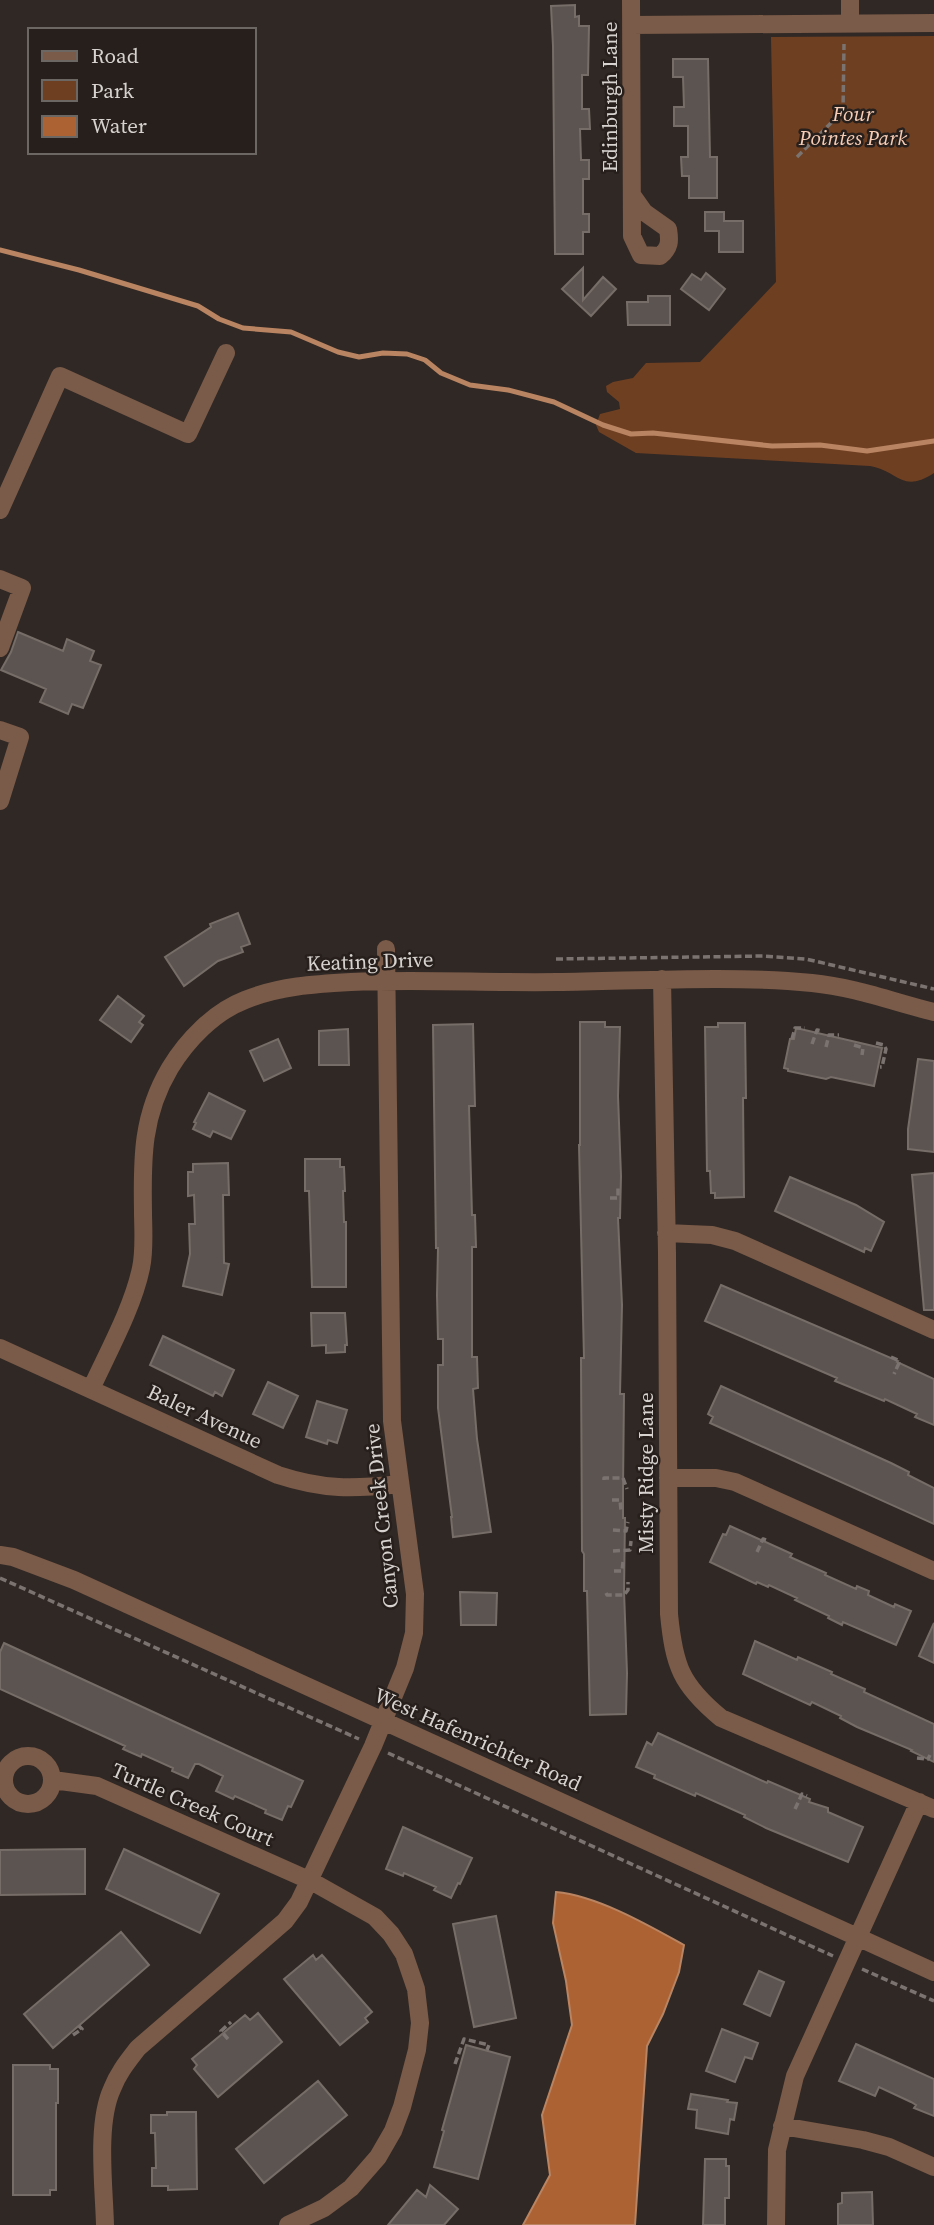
<svg xmlns="http://www.w3.org/2000/svg" width="934" height="2225" font-family="'Source Serif 4',serif">
	<style>
		.green { fill: #6f3f22 }
		.water { fill: #ac6233; stroke: #b98462; stroke-width: 2 }
		.lines { fill: none; stroke-linecap: round; stroke-linejoin: round }
		.stream { stroke: #b98462; stroke-width: 5 }
		.building { fill: #5c5450; stroke: #766d68; stroke-width: 2 }
		.path { stroke: #7a7370; stroke-width: 3.5; stroke-dasharray: 7 3.5; stroke-linecap: butt }
		.minor { stroke: #7a5a48; stroke-width: 18 }
		.labels { text-anchor: middle; dominant-baseline: central; stroke-width: 5; stroke-linejoin: round; paint-order: stroke }
		.street-label { font-size: 21px; fill: #d7d2cf; stroke: #261f1b }
		.park-label { font-size: 21px; font-style: italic; fill: #f7cdb6; stroke: #261f1b }
	</style>
	<rect width="100%" height="100%" fill="#302824"/>
	<!-- green -->
	<path class="green" d="M934 36V473C902 494 899 471 870 466L636 453 599 432 596 425 600 414 620 409 619 402 607 392 606 386 613 382 633 378 646 363 700 362 776 282 771 37Z"/>
	<!-- water -->
	<path class="water" d="M556 1892C598 1896 648 1925 684 1945L679 1972 663 2014 647 2046 635 2225H523L550 2175 542 2115 572 2025 566 1981 553 1923Z"/>
	<g class="lines">
		<!-- stream -->
		<path class="stream" d="M0 250 79 270 198 306 219 319 243 328 291 332 338 352 359 357 383 353 407 354 425 360 441 373 470 385 508 390 554 402 603 425 631 434 653 433 772 446 820 445 867 451 934 441"/>
	</g>
	<!-- building -->
	<path class="building" d="M575 5V17L579 16V26H589L588 75H582V109H589L590 129H580L581 160H589V179H583V214H589V232H583V254H555L553 46 551 6Z
		M673 59H708L710 157H717V198H689V176H682L681 157H688V126H674V107H684L683 77H673Z
		M705 212H724V221H743V252H719V231H705Z
		M583 268V300L603 277 616 289 591 316 562 289Z
		M706 273 725 289 709 310 681 289 692 274 701 280Z
		M648 296H670V325H628L627 302H648Z
		M18 632 63 651 67 639 94 651 90 661 101 665 83 708 72 704 68 714 40 702 46 689 1 670 11 652Z
		M238 913 250 944 241 947 243 952 218 961 184 986 165 957 211 927 210 924Z
		M118 996 144 1016 139 1022 143 1025 131 1042 100 1020Z
		M580 1022H605V1027H620L618 1096 621 1176 620 1218H618L622 1305 620 1394H624L623 1489V1518H625L624 1591 627 1673 626 1714 590 1715 587 1591H584V1554L582 1551 581 1358H584L579 1145H580Z
		M718 1023H745L746 1098H743L744 1197 715 1198V1193H711L710 1171H707L705 1027H718Z
		M473 1024 475 1106H469L472 1215H475L476 1247H472V1357H477L478 1388 473 1389 477 1439 491 1532 453 1537 451 1517H452L438 1408V1365H443V1339H438L437 1295 438 1248H436L433 1025Z
		M796 1028 882 1048 874 1086 831 1077 826 1079 788 1071V1069L784 1068 790 1039H794Z
		M348 1029 349 1065H319V1031Z
		M278 1039 291 1068 264 1081 250 1051Z
		M918 1059 934 1061V1152L908 1149V1129Z
		M209 1093 245 1111 231 1139 213 1131 210 1137 193 1129 196 1123 194 1122Z
		M305 1159H340V1167H344L345 1191H343L344 1222H346V1287H312L309 1191H305Z
		M228 1163 229 1195H223L224 1263 229 1264 222 1295 183 1286 190 1254 189 1224H195L194 1195 188 1196V1172H193V1164Z
		M934 1173V1310H924L912 1175Z
		M790 1177 856 1205 884 1222 871 1251 865 1248 864 1252 775 1211Z
		M721 1285 898 1361 897 1362 934 1379V1425L915 1417 917 1414 885 1399 884 1401 835 1381 837 1378 705 1321Z
		M311 1313H345L347 1345H345V1352L326 1353V1345L312 1346Z
		M163 1336 234 1370 222 1396 215 1392 213 1396 150 1365Z
		M268 1382 298 1396 283 1428 253 1414Z
		M721 1386 891 1463 909 1472 908 1475 934 1488V1524L710 1423 713 1417 708 1414Z
		M317 1401 347 1410 337 1443 328 1440 327 1444 306 1437Z
		M730 1526 792 1554 790 1557 826 1573 825 1575 856 1589 857 1586 869 1591 868 1595 894 1607 895 1604 911 1611 896 1645 843 1622 842 1625 828 1618 829 1616 795 1600 797 1598 769 1585 768 1587 757 1582 756 1584 710 1562 723 1534 726 1535Z
		M460 1592 497 1593 496 1625H461Z
		M934 1623V1663L919 1656Z
		M755 1641 797 1660 798 1657 832 1672 831 1674 865 1689 864 1692 934 1724V1762L911 1751 912 1750 857 1727 840 1718 841 1716 812 1702 810 1705 743 1674Z
		M4 1643 303 1781 291 1807 288 1806 282 1820 265 1813 266 1810 235 1796 233 1799 216 1791 223 1776 199 1764H195L188 1778 172 1771 173 1768 142 1754 141 1757 123 1749 125 1746 0 1689V1652Z
		M658 1733 767 1783 768 1781 810 1799 809 1802 828 1808V1812L863 1827 848 1862 766 1828 744 1817 745 1815 696 1793 695 1796 654 1778 655 1775 636 1767 647 1742 652 1745Z
		M403 1827 472 1858 460 1884 458 1883 451 1898 434 1890 436 1887 404 1873 403 1876 386 1869Z
		M85 1849V1894L0 1895V1850Z
		M124 1849 219 1894 200 1933 106 1889Z
		M496 1916 516 2018 474 2027 453 1924Z
		M121 1932 149 1965 53 2048 24 2014Z
		M313 1955 316 1960 322 1955 372 2012 365 2018 368 2022 340 2045 284 1979Z
		M759 1971 784 1982 770 2016 744 2004Z
		M258 2013 282 2042 218 2097 194 2069 197 2065 192 2059 245 2015 250 2020Z
		M722 2029 758 2043 752 2059 745 2057 735 2082 706 2071Z
		M856 2044 934 2079V2116L914 2108 916 2105 911 2102 879 2087 875 2096 839 2081Z
		M466 2045 510 2057 478 2179 434 2167 444 2131 442 2130Z
		M13 2065H50V2069H58V2103H56V2190H50V2195H13Z
		M318 2081 347 2115 264 2183 236 2149Z
		M691 2094 728 2100 727 2102 737 2103 734 2120 730 2119 728 2134 696 2128 697 2110 688 2109Z
		M167 2112H196L197 2189 168 2190V2186H152V2168H156L155 2133H151V2115H167Z
		M705 2159H726V2166H729V2198H725V2225H703Z
		M430 2185 458 2209 444 2225H388L417 2190 426 2197Z
		M872 2192 873 2225H838V2204L842 2203V2193Z"/>
	<g class="lines">
		<!-- path -->
		<path class="path" d="M843 111H870
			M797 157 843 111 844 44
			M556 959 764 956 806 959 934 989
			M792 1039 795 1028H805
			M876 1043 884 1045 886 1049 882 1067H880
			M812 1044 817 1030 822 1031
			M854 1045 863 1048 862 1055
			M826 1047 829 1035H839
			M610 1198H618V1188
			M891 1357 898 1360 899 1363 894 1374
			M604 1480V1478H623L627 1489
			M612 1500H620L621 1510
			M613 1530 626 1531 628 1522
			M613 1551 630 1550 631 1541
			M757 1552 763 1539 769 1541
			M614 1571H622L623 1562
			M0 1578 359 1739
			M606 1593 607 1595H624L628 1590V1582
			M388 1753 833 1956
			M917 1758 928 1759 930 1755
			M795 1809 802 1794 807 1796
			M862 1969 934 2001
			M73 2035 82 2029 79 2026
			M228 2039 221 2031 231 2022
			M455 2064 464 2039 489 2045 487 2050"/>
		<!-- minor -->
		<path class="minor" d="M631 0 632 236 641 255 660 256C670 248 670 241 668 229L644 212 632 195
			M850 0V24
			M631 25 934 23
			M0 510 60 376 188 434 226 353
			M0 579 22 588 0 648
			M0 730 20 737 0 801
			M662 979 667 1253 669 1614C674 1666 681 1685 721 1718L934 1809
			M666 1233 712 1235 735 1241 934 1330
			M0 1348 278 1475C324 1490 353 1489 400 1484
			M91 1389C108 1352 133 1307 141 1268 145 1250 143 1229 143 1211 142 1158 142 1115 170 1068 187 1040 214 1012 245 1000 279 986 315 984 351 982 419 979 488 983 556 982 641 981 727 975 812 983 854 987 894 1002 934 1012
			M668 1478H716L735 1482 934 1571
			M0 1555 13 1557 74 1580 934 1972
			M4 1780a24 24 0 1 1 48 0a24 24 0 1 1-48 0Z
			M53 1780 97 1786 311 1881 375 1917 391 1934 404 1954 416 1989 420 2023 417 2050 402 2107 393 2131 378 2157 351 2188 324 2208 288 2225
			M782 2126 863 2140 889 2147 934 2167
			M105 2225C104 2186 96 2124 112 2089 118 2073 128 2061 138 2048L285 1921 299 1902 373 1746 405 1668 414 1633 415 1594 392 1421 386 949
			M776 2225 777 2150 795 2076 919 1802"/>
	</g>
	<g class="labels">
		<!-- street labels -->
		<g class="street-label">
			<text transform="translate(609 97) rotate(-90)">Edinburgh Lane</text>
			<text transform="translate(370 961) rotate(-2)">Keating Drive</text>
			<text transform="translate(205 1416) rotate(25)">Baler Avenue</text>
			<text transform="translate(645 1473) rotate(-90)">Misty Ridge Lane</text>
			<text transform="translate(381 1516) rotate(-96)">Canyon Creek Drive</text>
			<text transform="translate(478 1739) rotate(24)">West Hafenrichter Road</text>
			<text transform="translate(193 1804) rotate(24)">Turtle Creek Court</text>
		</g>
		<!-- park labels -->
		<g class="park-label">
			<text x="853" y="113">Four<tspan x="853" dy="24">Pointes Park</tspan></text>
		</g>
	</g>
	<!-- legend -->
	<rect x="28" y="28" width="228" height="126" fill="#261f1b" stroke="#6d6763" stroke-width="2"/>
	<rect x="42" y="51" width="35" height="10" fill="#7a5a48" stroke="#6d6763" stroke-width="2"/>
	<text x="91" y="63" font-size="21" fill="#d7d2cf">Road</text>
	<rect x="42" y="80" width="35" height="21" fill="#6f3f22" stroke="#6d6763" stroke-width="2"/>
	<text x="91" y="98" font-size="21" fill="#d7d2cf">Park</text>
	<rect x="42" y="116" width="35" height="21" fill="#ac6233" stroke="#6d6763" stroke-width="2"/>
	<text x="91" y="133" font-size="21" fill="#d7d2cf">Water</text>
</svg>
